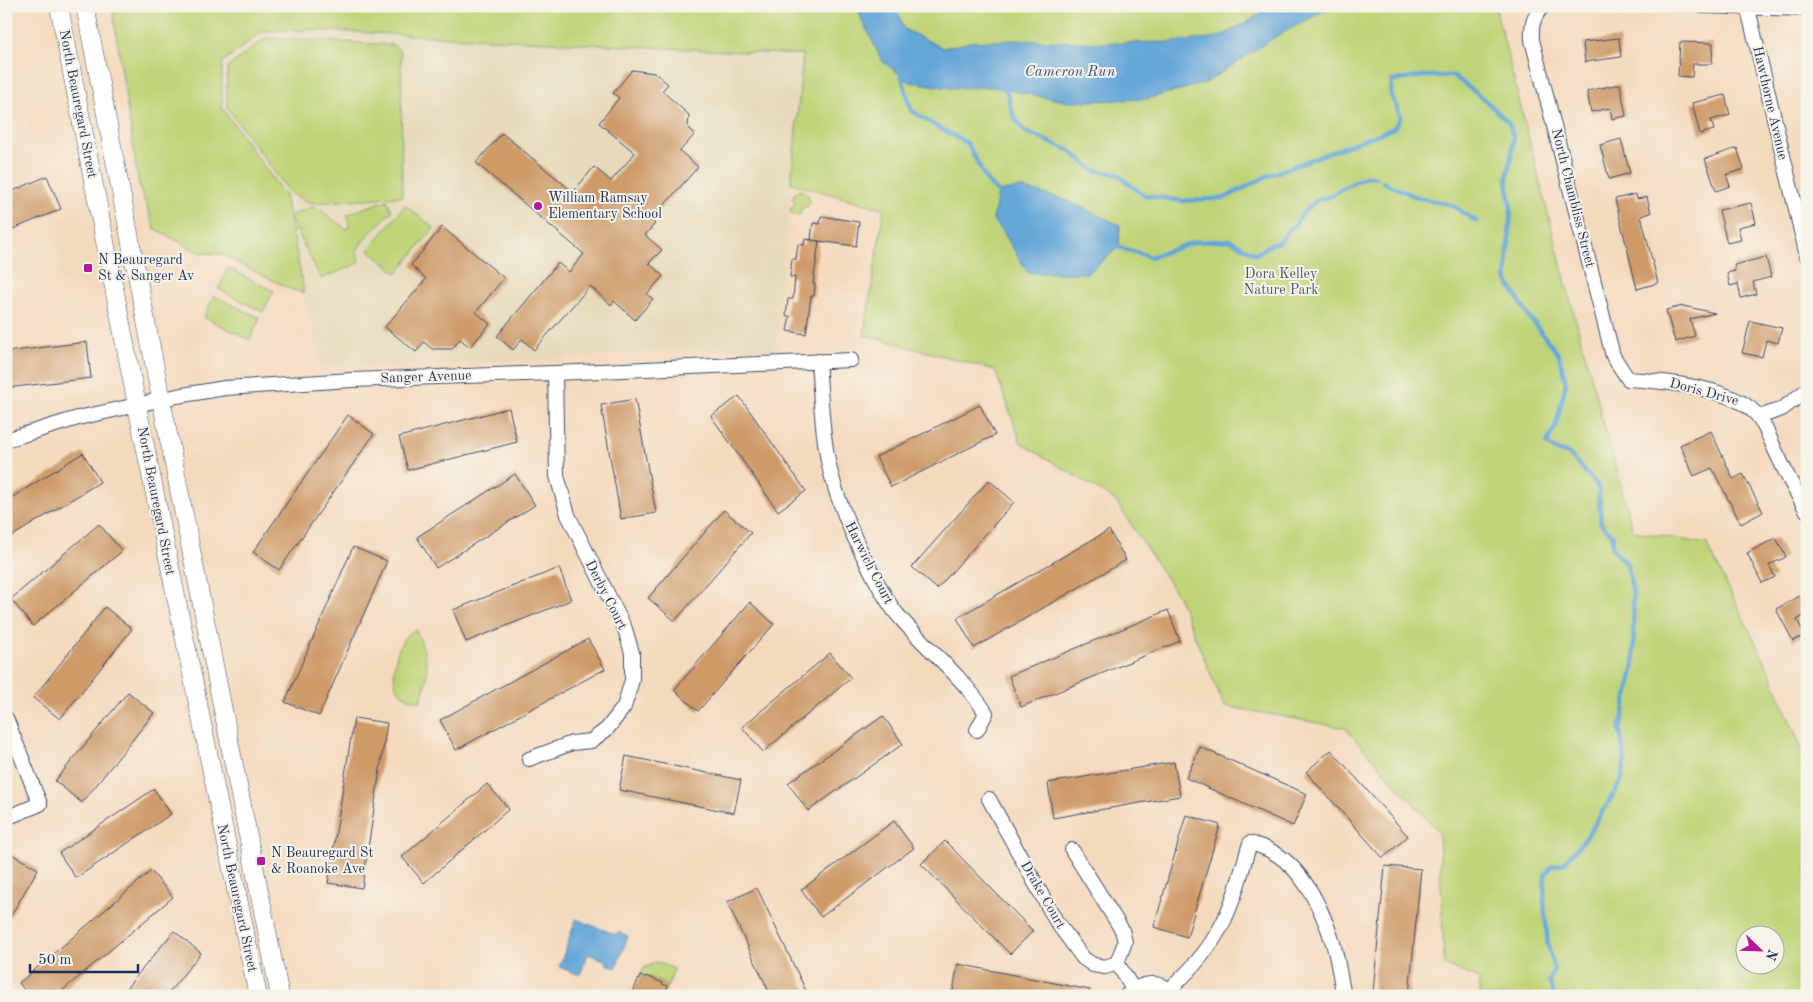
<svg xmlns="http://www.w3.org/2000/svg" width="1813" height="1002" font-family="'Old Standard TT',serif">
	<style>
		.built { fill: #e6daba }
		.green { fill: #bfd478; stroke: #6d826b; fill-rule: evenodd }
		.water { fill: #64a6d8; stroke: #406a9b }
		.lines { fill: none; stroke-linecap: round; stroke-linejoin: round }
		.stream { stroke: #64a6d8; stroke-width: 4.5 }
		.building { fill: #cd9a68 }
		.minor-casing { stroke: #3c496c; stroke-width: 16 }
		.major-casing { stroke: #3c496c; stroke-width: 19 }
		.minor { stroke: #fff; stroke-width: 14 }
		.major { stroke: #fff; stroke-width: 18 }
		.poi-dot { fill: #b5179e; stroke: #f7f3e8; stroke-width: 2 }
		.labels { text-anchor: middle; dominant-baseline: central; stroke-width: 4; stroke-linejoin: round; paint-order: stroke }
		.street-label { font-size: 14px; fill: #1b2f5e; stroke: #f7f3e8 }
		.poi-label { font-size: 14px; fill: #1b2f5e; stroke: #f7f3e8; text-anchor: start }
		.park-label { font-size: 14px; fill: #445864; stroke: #f7f3e8 }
		.water-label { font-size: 15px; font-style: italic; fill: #315383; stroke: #f7f3e8 }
	</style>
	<rect width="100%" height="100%" fill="#f7f3e8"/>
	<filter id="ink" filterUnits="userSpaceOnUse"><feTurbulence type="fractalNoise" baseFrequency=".02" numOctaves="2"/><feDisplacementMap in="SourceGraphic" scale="10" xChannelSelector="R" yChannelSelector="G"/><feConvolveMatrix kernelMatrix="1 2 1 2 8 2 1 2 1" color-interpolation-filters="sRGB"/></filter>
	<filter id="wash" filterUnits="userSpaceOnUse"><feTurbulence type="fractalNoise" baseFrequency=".0096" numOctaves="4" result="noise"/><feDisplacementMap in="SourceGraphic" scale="20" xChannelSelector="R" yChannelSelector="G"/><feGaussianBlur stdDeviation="1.12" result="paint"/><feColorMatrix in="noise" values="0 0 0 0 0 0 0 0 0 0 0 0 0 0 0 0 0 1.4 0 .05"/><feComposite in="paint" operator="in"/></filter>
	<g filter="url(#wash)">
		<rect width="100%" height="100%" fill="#f4dabd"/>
		<!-- built -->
		<path class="built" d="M313 30 556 40 804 55 775 349 692 350 483 363 321 367 304 293 285 196 222 108V62L263 31Z"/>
		<!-- green -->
		<path class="green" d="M112 6H1495L1566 284 1633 531 1707 544 1768 668 1807 762V996H1479V979L1444 965 1439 832 1345 728 1224 706 1178 596 1115 500 1021 443 995 370 864 335 884 209 791 183 803 55 313 30 263 31 222 62V108L285 196 289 216 315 206 346 229 349 227 348 214 387 200 392 211 365 238 357 250 359 263 321 279 290 217 304 293 290 289 220 254 200 253 155 229 139 186ZM1746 934H1776V964H1746Z
			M266 38 393 45 401 52 402 196 315 203 305 201 290 193 227 107V68Z
			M800 190 807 193 810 201 808 206 801 209 800 214 797 216 792 214 790 210 795 203 792 198 794 194Z
			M405 205 434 228 397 273 369 250Z
			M228 268 274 291 263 312 218 289Z
			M214 296 260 318 250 340 204 317Z
			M416 630C428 659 431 672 420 702 415 700 407 698 402 694 388 683 395 652 404 639 407 634 411 632 416 630Z
			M657 962 674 969 668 986 662 984 663 982 646 976 645 978 640 976 644 968Z"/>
		<!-- water -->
		<path class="water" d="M857 6H896L904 29 943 48 970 42 1013 40 1107 43 1177 42 1219 37 1253 19 1270 6H1333L1275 37 1206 83 1146 99 1068 102 993 87 950 88 910 82 882 61 861 18Z
			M1021 188 1063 199 1120 225 1119 247 1088 273H1028L1005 235 993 220 998 192Z
			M576 919 617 935 618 932 628 936 616 968 606 964 607 961 588 954 580 975 559 967Z"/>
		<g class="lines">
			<!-- stream -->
			<path class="stream" d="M900 70 911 110 932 124 967 143 988 183 998 192
				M1002 86 1006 90 1014 117 1025 132 1069 150 1094 170 1117 174 1143 195 1183 201 1225 198 1265 177 1394 128 1401 117 1391 95 1392 81 1423 76H1454L1485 100 1509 123 1514 139 1507 180 1511 209 1506 279 1529 317 1559 355 1566 383 1556 425 1547 443 1553 449 1569 454 1598 486 1601 523 1613 536 1612 548 1627 564 1633 593 1634 664 1620 730 1625 760 1621 782 1586 838 1564 863 1552 866 1545 875 1544 901 1548 946 1554 968 1549 981 1554 996
				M1383 182 1416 197 1451 205 1476 221
				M1119 247 1151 257 1195 242 1230 240 1256 254 1270 245 1281 241 1288 230 1295 225 1304 211 1319 199 1327 198 1343 188 1368 176 1376 178"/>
		</g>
		<g id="blocks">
			<!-- building -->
			<path class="building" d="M1619 38 1621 57 1585 62 1583 42Z
				M1680 42 1713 43 1712 64H1693L1692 77 1678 76Z
				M632 70 655 73 668 84 662 91 689 115 688 127 695 134 680 151 698 167 651 220 655 224 645 235 662 250 649 263 663 276 647 294 653 299 635 320 614 301 611 305 590 286 534 350 522 339 513 350 497 336 558 263 569 272 584 254 476 163 502 133 573 192 594 167 611 181 635 153 599 123 619 98 613 93Z
				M1620 84 1626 116 1612 119 1610 108 1591 112 1587 91Z
				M1725 95 1730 115 1711 120 1714 130 1700 134 1692 103Z
				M1621 139 1630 173 1609 179 1600 145Z
				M1737 148 1744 169 1726 175 1730 186 1716 191 1705 159Z
				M47 176 61 209 6 232V194Z
				M1636 194 1637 199 1647 197 1651 213 1641 216 1658 283 1637 289 1615 199Z
				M1751 203 1756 223 1738 227 1741 240 1727 243 1719 210Z
				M821 216 859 222 856 246 811 240 813 223 820 224Z
				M442 227 504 278 476 312 490 324 470 347 460 339 452 349H432L424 342 416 352 385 327 426 279 411 265Z
				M805 239 819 241 813 284H815L814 296H811L806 334 787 331 790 316H786L788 299H793L795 277H790L792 259H796L798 244 804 245Z
				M1766 257 1771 277 1753 282 1756 294 1741 298 1738 284 1730 286 1727 273 1735 271 1734 265Z
				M1683 306 1715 313 1690 319 1695 336 1675 342 1666 310Z
				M1750 321 1782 328 1778 343 1766 340 1762 357 1742 353Z
				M87 342 91 378 6 388V352Z
				M739 396 806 491 778 511 711 416Z
				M635 399 656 513 621 519 601 405Z
				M980 405 995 435 891 487 876 457Z
				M509 408 517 442 408 470 399 437Z
				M348 415 374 434 279 570 253 552Z
				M1711 431 1733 479 1743 474 1763 512 1741 524 1712 468 1694 476 1680 445Z
				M83 453 100 482 6 540V501Z
				M515 474 535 505 436 568 417 537Z
				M989 480 1014 502 937 589 912 567Z
				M724 510 751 533 675 621 648 598Z
				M99 524 122 551 33 626 11 599Z
				M1109 530 1126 560 974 648 957 618Z
				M1776 538 1786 557 1769 565 1775 577 1762 583 1747 553Z
				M353 547 387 561 319 716 285 702Z
				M559 568 571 600 466 642 453 610Z
				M1807 592V614L1797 620 1805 635 1793 641 1776 609Z
				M750 602 774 624 698 711 674 690Z
				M105 607 132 629 60 719 33 698Z
				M1168 610 1180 641 1021 707 1009 676Z
				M588 639 605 669 456 750 440 720Z
				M830 653 851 678 763 752 742 727Z
				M128 692 154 713 82 803 55 781Z
				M883 716 903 744 808 811 788 783Z
				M354 718 387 723 362 888 328 883Z
				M1200 747 1307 794 1293 826 1186 778Z
				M1331 750 1408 836 1383 858 1306 772Z
				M626 756 741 780 734 813 619 790Z
				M1174 762 1180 796 1053 818 1048 783Z
				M487 784 509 809 424 883 402 857Z
				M154 789 171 814 76 878 59 853Z
				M1186 815 1220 825 1187 937 1154 927Z
				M894 821 914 848 821 917 801 890Z
				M945 841 1033 931 1010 954 921 864Z
				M6 851 38 869 6 924Z
				M1385 866 1421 869 1409 995 1373 992Z
				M151 871 173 897 56 996H29L19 983Z
				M757 888 807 993 800 996H771L727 902Z
				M174 931 201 953 166 996H120Z
				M958 964 1090 990 1089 996H952Z
				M640 976 645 978 646 976 663 983 662 984 668 986 664 996H631Z"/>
		</g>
	</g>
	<g filter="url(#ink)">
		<use href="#blocks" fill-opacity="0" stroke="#3c496c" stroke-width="1"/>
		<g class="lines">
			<defs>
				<path id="minor" d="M1543 6C1533 17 1531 25 1532 40L1613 356 1628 379C1662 381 1741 388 1760 419 1768 431 1773 447 1780 460 1788 478 1797 494 1807 511
					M1702 6 1807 9
					M1748 9 1807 256
					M818 361C821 398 822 438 831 474 840 507 854 539 870 569 878 584 886 601 897 614 926 649 961 674 986 713L977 730
					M1759 417 1782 409 1807 390
					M6 440 78 418 177 396 225 388 352 380 555 373 851 360
					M6 718 40 804 6 818
					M529 759 572 743 591 741 607 729 624 707 632 680V653L625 629 568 515 557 476 555 373
					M989 799 1056 921 1083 958 1093 965 1105 967 1117 963
					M1072 850 1122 930 1125 942 1117 963 1133 989
					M1170 989C1193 969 1218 939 1229 909 1238 888 1243 865 1250 843 1256 845 1263 847 1269 850 1302 866 1322 909 1333 943 1338 960 1340 978 1344 996
					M1126 996C1142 980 1160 980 1176 995"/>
				<path id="major" d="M59 6 142 431 258 996
					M85 6 161 399 280 996"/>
			</defs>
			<!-- minor casing -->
			<use href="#minor" class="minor-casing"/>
			<!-- major casing -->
			<use href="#major" class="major-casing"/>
			<!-- minor -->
			<use href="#minor" class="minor"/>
			<!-- major -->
			<use href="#major" class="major"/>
		</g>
	</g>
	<!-- markers -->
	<g class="poi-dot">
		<circle cx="538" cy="206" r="5"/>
		<rect x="83" y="263" width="10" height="10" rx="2.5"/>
		<rect x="256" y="856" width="10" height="10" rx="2.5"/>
	</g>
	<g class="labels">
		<!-- street labels -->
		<g class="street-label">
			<text transform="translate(1770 103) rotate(77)">Hawthorne Avenue</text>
			<text transform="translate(78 104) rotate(79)">North Beauregard Street</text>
			<text transform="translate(1573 198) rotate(76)">North Chambliss Street</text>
			<text transform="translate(426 377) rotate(-2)">Sanger Avenue</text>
			<text transform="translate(1704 392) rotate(15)">Doris Drive</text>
			<text transform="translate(156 501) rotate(79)">North Beauregard Street</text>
			<text transform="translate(869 563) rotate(63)">Harwich Court</text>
			<text transform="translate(606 595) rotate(63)">Derby Court</text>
			<text transform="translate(1043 895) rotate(60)">Drake Court</text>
			<text transform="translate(237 898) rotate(78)">North Beauregard Street</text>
		</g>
		<!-- poi labels -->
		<g class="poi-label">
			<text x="548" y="198">William Ramsay<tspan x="548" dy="16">Elementary School</tspan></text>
			<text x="98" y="260">N Beauregard<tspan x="98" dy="16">St &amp; Sanger Av</tspan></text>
			<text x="271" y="853">N Beauregard St<tspan x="271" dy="16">&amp; Roanoke Ave</tspan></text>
		</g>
		<!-- park labels -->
		<g class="park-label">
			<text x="1281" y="274">Dora Kelley<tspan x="1281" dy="16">Nature Park</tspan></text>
		</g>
		<!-- water labels -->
		<g class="water-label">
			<text x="1070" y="72">Cameron Run</text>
		</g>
	</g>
	<!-- margin -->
	<rect width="1813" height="1002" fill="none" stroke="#f7f3e8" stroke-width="25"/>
	<!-- north arrow -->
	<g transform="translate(1760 950) rotate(113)"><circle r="24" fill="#f7f3e8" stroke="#9fa5b1"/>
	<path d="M0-4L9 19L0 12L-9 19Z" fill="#b5179e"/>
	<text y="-8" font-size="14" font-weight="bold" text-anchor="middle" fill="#1b2f5e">N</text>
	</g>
	<!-- scale -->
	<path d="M30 964v8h108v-8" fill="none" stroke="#1b2f5e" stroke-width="2.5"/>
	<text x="38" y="964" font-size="15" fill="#1b2f5e" stroke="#f7f3e8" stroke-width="4" paint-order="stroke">50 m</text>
</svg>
